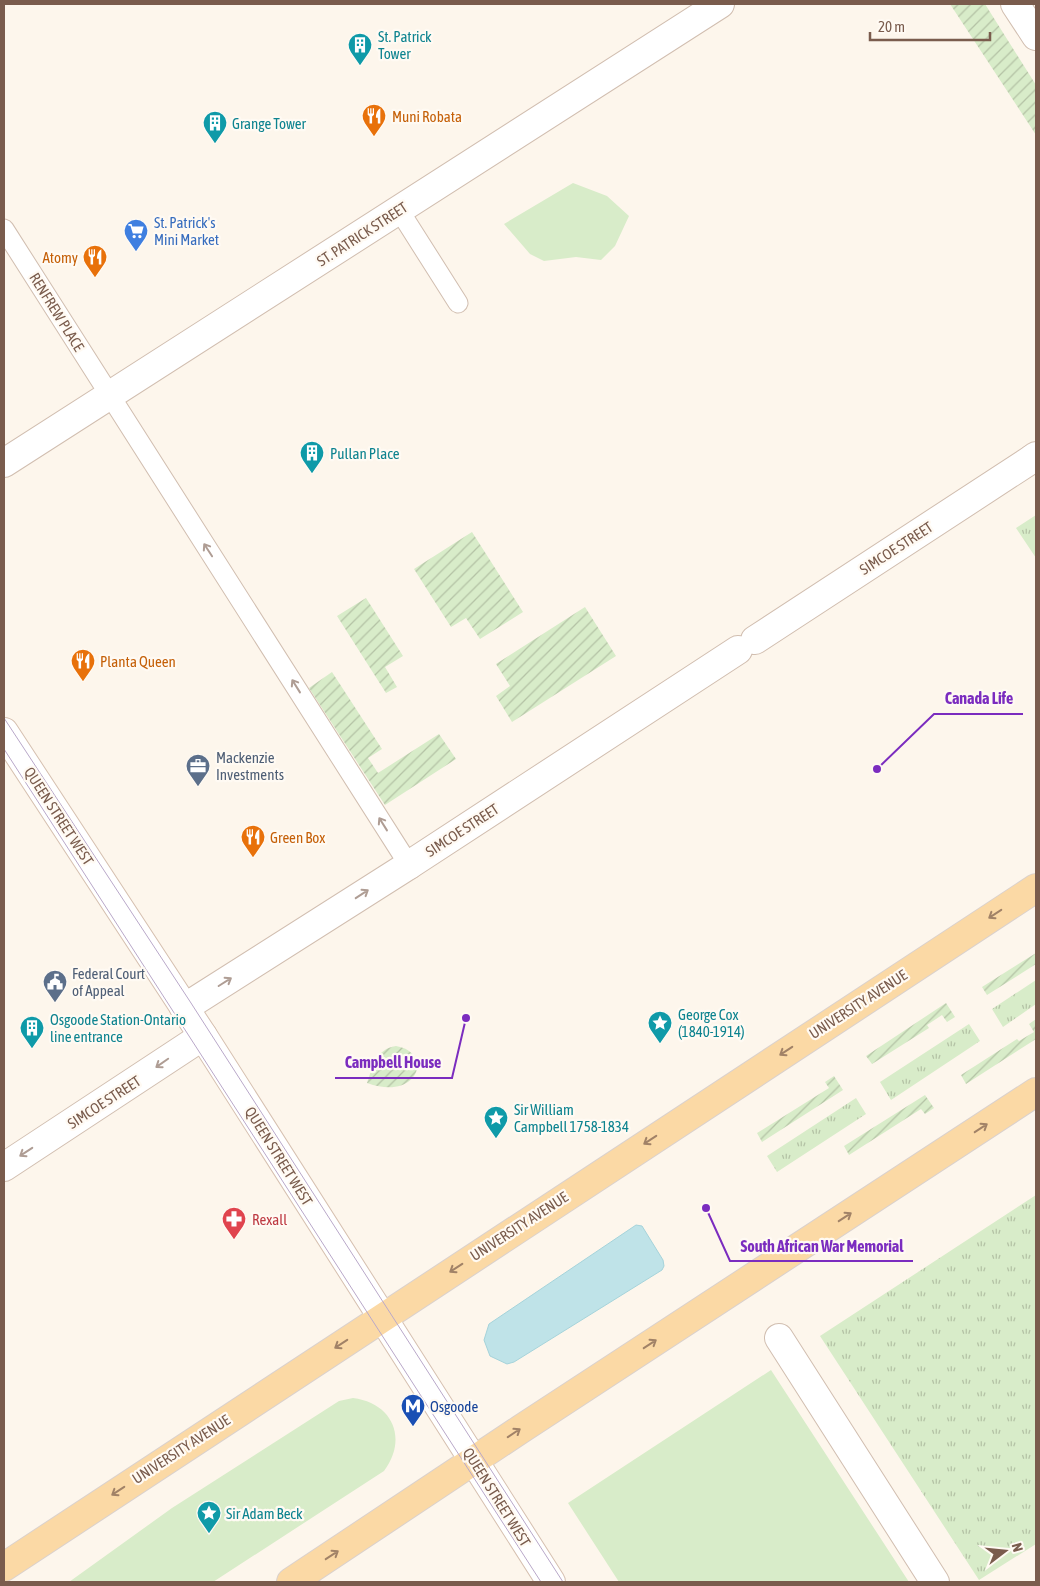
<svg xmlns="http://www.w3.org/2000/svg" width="1040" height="1586" font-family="'Asap Condensed',sans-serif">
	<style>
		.grass { fill: url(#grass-tufts) }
		.park { fill: #d8ecc9 }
		.garden { fill: url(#garden-furrows) }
		.water { fill: #bfe3e8; stroke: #a5d3da }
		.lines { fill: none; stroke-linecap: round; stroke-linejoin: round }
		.service-casing { stroke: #d1beb0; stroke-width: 21 }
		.pedestrian-casing { stroke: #d1beb0; stroke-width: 30 }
		.minor-casing { stroke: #d1beb0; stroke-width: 30 }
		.tertiary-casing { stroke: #d1beb0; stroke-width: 30 }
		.secondary-casing { stroke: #d6c0b0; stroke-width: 30 }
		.primary-casing { stroke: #dad1cd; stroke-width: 30 }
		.service { stroke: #fff; stroke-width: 19 }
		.pedestrian { stroke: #fff; stroke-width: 28 }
		.minor { stroke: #fff; stroke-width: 28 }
		.tertiary { stroke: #fff; stroke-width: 28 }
		.secondary { stroke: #fff; stroke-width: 28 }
		.primary { stroke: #fbd9a5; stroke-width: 28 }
		.tram { stroke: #b9a8c9; stroke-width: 1 }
		.oneway { stroke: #af9d94 }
		.oneway2 { stroke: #a18267 }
		.labels { text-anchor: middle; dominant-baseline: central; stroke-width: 4.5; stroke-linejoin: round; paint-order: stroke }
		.culture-label { font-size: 15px; fill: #0d838f; stroke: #fffaf3; text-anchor: start }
		.food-label { font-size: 15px; fill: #c56008; stroke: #fffaf3; text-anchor: start }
		.shop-label { font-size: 15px; fill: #366cbe; stroke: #fffaf3; text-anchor: start }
		.street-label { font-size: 15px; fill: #7a5c4d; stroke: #fffaf3 }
		.service-label { font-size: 15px; fill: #4e5e75; stroke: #fffaf3; text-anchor: start }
		.health-label { font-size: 15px; fill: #be3a42; stroke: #fffaf3; text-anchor: start }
		.transit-label { font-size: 15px; fill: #164399; stroke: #fffaf3; text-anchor: start }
		.leader { fill: none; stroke: #7b2cbf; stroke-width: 2 }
		.callout-dot { fill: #7b2cbf; stroke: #fffaf3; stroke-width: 2 }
		.callout-label { font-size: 16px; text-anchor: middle; font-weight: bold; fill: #7b2cbf; stroke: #fffaf3; stroke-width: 4.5; stroke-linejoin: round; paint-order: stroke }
	</style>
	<defs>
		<pattern id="grass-tufts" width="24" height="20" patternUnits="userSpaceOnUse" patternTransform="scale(1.25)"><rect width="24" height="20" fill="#d8ecc9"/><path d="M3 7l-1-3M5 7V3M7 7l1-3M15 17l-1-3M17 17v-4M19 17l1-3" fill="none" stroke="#b4c2a5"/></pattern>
		<pattern id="garden-furrows" width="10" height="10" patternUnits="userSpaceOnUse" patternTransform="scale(1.25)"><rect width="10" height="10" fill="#d8ecc9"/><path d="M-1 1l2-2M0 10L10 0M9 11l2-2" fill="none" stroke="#b4c2a5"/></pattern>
	</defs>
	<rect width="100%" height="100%" fill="#fdf6ec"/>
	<!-- grass -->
	<path class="grass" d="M1036 515V558L1016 528Z
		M1036 980V1004L1003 1027 992 1009Z
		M969 1024 980 1041 891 1100 880 1082Z
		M856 1098 866 1114 777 1172 767 1156Z
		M1036 1195V1544L979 1580 820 1336Z"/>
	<!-- park -->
	<path class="park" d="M573 183 607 196 629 216 615 246 601 260 576 257 544 261 530 254 504 224Z
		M771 1370 909 1582H619L568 1503Z
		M353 1398C393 1403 408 1439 384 1471L213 1582H69L172 1508 339 1401Z"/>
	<!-- garden -->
	<path class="garden" d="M950 4H985L1036 85V135Z
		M472 532 523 612 480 639 466 618 451 627 414 569Z
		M366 598 403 656 385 667 397 687 386 693 337 616Z
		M585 607 616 656 512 722 496 696 510 686 496 664Z
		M332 672 382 749 368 758 378 773 439 734 456 759 385 805 309 688Z
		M1036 953V964L987 995 982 987Z
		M946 1003 955 1017 947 1022 942 1015 927 1025 929 1028 872 1064 866 1056Z
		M1036 1019V1039L966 1084 961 1075 1017 1039 1019 1041 1034 1032 1029 1024Z
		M396 1046C434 1052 419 1102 367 1083 373 1066 376 1049 396 1046Z
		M834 1076 843 1090 762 1142 757 1133 829 1088 825 1082Z
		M925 1095 934 1108 925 1114 921 1109 849 1155 844 1146Z"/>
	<!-- water -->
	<path class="water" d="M636 1225 642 1226 663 1260 664 1266 662 1270 514 1362 507 1364 490 1356 484 1340 489 1324Z"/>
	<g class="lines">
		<defs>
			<path id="service" d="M399 210 458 303
				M4 229 409 865"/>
			<path id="pedestrian" d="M755 640 1032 459
				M409 865 738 650
				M779 1338 935 1582"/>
			<path id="minor" d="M1015 4 1036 36
				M1032 459 1036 456
				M4 463 720 4
				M184 1008 409 865"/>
			<path id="tertiary" d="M4 1167 203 1036"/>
			<path id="secondary" d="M4 732 203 1036 551 1582"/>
			<path id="primary" d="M4 1567 1036 888
				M291 1582 521 1429 1036 1092"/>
		</defs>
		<!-- service casing -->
		<use href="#service" class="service-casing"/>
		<!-- pedestrian casing -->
		<use href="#pedestrian" class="pedestrian-casing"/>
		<!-- minor casing -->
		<use href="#minor" class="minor-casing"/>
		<!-- tertiary casing -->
		<use href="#tertiary" class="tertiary-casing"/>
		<!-- secondary casing -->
		<use href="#secondary" class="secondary-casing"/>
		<!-- primary casing -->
		<use href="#primary" class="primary-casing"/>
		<!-- service -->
		<use href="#service" class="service"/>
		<!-- pedestrian -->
		<use href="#pedestrian" class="pedestrian"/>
		<!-- minor -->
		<use href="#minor" class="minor"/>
		<!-- tertiary -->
		<use href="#tertiary" class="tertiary"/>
		<!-- secondary -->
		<use href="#secondary" class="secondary"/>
		<!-- primary -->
		<use href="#primary" class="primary"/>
		<!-- tram -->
		<path class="tram" d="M4 718 191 1003 563 1582
			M4 749 541 1582"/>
	</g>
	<!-- one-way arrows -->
	<defs><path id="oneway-shaft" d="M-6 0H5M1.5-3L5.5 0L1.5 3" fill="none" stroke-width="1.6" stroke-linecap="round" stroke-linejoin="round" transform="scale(1.25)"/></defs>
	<g class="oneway">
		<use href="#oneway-shaft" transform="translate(208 550) rotate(-123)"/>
		<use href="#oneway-shaft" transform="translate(296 686) rotate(-122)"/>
		<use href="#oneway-shaft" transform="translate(383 824) rotate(-122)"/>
		<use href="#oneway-shaft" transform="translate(362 894) rotate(-33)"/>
		<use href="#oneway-shaft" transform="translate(225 982) rotate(-32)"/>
		<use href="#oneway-shaft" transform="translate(162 1063) rotate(145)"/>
		<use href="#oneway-shaft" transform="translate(26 1152) rotate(147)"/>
	</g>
	<g class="oneway2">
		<use href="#oneway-shaft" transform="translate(995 914) rotate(147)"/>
		<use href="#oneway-shaft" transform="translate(786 1051) rotate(147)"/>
		<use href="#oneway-shaft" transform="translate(981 1128) rotate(-33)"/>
		<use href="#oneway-shaft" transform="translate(650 1140) rotate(147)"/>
		<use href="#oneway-shaft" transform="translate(845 1217) rotate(-33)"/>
		<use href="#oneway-shaft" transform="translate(456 1268) rotate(147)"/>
		<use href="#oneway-shaft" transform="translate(341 1344) rotate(147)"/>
		<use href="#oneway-shaft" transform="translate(650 1344) rotate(-33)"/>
		<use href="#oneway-shaft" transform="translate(514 1433) rotate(-34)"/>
		<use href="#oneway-shaft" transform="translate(118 1491) rotate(147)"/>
		<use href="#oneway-shaft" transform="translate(332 1555) rotate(-33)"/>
	</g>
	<!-- icons -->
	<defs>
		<symbol id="building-pin" viewBox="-11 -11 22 30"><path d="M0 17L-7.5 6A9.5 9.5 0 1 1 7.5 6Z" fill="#0f9aa8" stroke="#fffaf3"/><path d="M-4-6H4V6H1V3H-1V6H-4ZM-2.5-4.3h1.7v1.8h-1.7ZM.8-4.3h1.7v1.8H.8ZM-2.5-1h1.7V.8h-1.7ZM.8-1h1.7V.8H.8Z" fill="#fff"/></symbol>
		<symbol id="restaurant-pin" viewBox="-11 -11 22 30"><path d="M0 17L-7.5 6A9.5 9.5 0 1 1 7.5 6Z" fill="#e8710a" stroke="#fffaf3"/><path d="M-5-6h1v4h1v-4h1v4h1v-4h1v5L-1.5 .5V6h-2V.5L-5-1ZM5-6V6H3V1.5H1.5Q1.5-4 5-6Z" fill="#fff"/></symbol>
		<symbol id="supermarket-pin" viewBox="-11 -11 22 30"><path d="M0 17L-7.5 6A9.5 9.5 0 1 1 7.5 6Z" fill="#3f7fe0" stroke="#fffaf3"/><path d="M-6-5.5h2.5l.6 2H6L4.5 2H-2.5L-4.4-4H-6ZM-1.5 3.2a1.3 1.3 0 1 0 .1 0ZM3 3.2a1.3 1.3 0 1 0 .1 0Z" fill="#fff"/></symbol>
		<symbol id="office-pin" viewBox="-11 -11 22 30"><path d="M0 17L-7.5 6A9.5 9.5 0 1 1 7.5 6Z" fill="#5c6f8a" stroke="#fffaf3"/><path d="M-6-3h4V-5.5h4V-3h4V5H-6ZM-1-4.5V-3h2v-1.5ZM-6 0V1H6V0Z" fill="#fff"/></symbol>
		<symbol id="civic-pin" viewBox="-11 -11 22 30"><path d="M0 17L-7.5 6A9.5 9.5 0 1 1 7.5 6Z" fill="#5c6f8a" stroke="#fffaf3"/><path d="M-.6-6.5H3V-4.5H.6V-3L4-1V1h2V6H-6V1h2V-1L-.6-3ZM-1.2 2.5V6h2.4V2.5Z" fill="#fff"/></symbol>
		<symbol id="sight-pin" viewBox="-11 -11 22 30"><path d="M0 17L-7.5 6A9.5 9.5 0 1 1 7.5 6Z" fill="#0f9aa8" stroke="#fffaf3"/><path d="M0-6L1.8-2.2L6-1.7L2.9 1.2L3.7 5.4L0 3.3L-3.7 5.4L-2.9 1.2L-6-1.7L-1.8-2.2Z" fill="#fff"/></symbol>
		<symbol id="pharmacy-pin" viewBox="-11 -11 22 30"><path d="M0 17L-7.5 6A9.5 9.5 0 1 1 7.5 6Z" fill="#e0444e" stroke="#fffaf3"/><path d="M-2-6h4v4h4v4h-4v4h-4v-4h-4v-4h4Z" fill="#fff"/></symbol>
		<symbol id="metro-pin" viewBox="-11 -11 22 30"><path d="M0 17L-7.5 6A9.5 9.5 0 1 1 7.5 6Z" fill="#1a4fb4" stroke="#fffaf3"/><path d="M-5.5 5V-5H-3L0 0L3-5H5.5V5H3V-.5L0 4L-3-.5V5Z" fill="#fff"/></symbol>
	</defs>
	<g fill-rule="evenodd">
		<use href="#building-pin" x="346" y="31" width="28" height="38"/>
		<use href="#restaurant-pin" x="360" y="102" width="28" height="38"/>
		<use href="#building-pin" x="201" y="109" width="28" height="38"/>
		<use href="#supermarket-pin" x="122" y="217" width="28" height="38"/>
		<use href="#restaurant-pin" x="81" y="243" width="28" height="38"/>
		<use href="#building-pin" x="298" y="439" width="28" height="38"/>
		<use href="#restaurant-pin" x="69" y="647" width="28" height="38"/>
		<use href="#office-pin" x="184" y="752" width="28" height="38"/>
		<use href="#restaurant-pin" x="239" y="823" width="28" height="38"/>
		<use href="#civic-pin" x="41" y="968" width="28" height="38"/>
		<use href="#sight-pin" x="646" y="1009" width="28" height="38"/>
		<use href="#building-pin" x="18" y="1014" width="28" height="38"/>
		<use href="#sight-pin" x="482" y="1104" width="28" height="38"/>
		<use href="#pharmacy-pin" x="220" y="1205" width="28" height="38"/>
		<use href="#metro-pin" x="399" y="1392" width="28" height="38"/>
		<use href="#sight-pin" x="195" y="1499" width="28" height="38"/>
	</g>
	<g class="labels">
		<!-- culture labels -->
		<g class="culture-label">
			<text x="378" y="36">St. Patrick<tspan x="378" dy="17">Tower</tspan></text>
			<text x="232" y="123">Grange Tower</text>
			<text x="330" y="453">Pullan Place</text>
			<text x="678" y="1014">George Cox<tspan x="678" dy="17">(1840-1914)</tspan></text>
			<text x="50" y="1019">Osgoode Station-Ontario<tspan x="50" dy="17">line entrance</tspan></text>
			<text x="514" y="1109">Sir William<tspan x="514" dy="17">Campbell 1758-1834</tspan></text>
			<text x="226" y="1513">Sir Adam Beck</text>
		</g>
		<!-- food labels -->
		<g class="food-label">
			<text x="392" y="116">Muni Robata</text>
			<text x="78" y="257" text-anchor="end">Atomy</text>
			<text x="100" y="661">Planta Queen</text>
			<text x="270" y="837">Green Box</text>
		</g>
		<!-- shop labels -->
		<g class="shop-label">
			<text x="154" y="222">St. Patrick's<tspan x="154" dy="17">Mini Market</tspan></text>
		</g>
		<!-- street labels -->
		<g class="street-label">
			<text transform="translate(362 234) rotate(-33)">ST. PATRICK STREET</text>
			<text transform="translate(57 312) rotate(58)">RENFREW PLACE</text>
			<text transform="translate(896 548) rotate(-33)">SIMCOE STREET</text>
			<text transform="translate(59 816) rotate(57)">QUEEN STREET WEST</text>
			<text transform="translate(462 830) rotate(-33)">SIMCOE STREET</text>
			<text transform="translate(858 1004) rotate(-33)">UNIVERSITY AVENUE</text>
			<text transform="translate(104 1102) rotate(-33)">SIMCOE STREET</text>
			<text transform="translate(279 1156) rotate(58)">QUEEN STREET WEST</text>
			<text transform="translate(519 1226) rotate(-33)">UNIVERSITY AVENUE</text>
			<text transform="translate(181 1449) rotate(-33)">UNIVERSITY AVENUE</text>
			<text transform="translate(497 1497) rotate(58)">QUEEN STREET WEST</text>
		</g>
		<!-- service labels -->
		<g class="service-label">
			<text x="216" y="757">Mackenzie<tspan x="216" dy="17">Investments</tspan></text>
			<text x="72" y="973">Federal Court<tspan x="72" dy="17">of Appeal</tspan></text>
		</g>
		<!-- health labels -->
		<g class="health-label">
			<text x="252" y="1219">Rexall</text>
		</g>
		<!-- transit labels -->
		<g class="transit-label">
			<text x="430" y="1406">Osgoode</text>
		</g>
	</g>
	<!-- callouts -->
	<path class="leader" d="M877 769L934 714H1023M466 1018L452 1078H335M706 1208L730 1261H913"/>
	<g class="callout-dot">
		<circle cx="877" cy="769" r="5"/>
		<circle cx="466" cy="1018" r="5"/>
		<circle cx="706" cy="1208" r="5"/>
	</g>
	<g class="callout-label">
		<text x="979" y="704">Canada Life</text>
		<text x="393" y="1068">Campbell House</text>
		<text x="822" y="1252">South African War Memorial</text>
	</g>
	<!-- border -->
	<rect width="1040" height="1586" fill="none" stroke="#7a5c4d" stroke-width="10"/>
	<!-- north arrow -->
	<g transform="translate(1005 1551) rotate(74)" stroke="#fffaf3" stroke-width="4" paint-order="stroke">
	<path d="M0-4L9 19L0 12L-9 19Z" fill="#7a5c4d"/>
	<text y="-8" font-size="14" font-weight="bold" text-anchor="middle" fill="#7a5c4d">N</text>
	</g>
	<!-- scale -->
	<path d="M870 32v8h120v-8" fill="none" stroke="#7a5c4d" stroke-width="2.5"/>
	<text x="878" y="32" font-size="15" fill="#7a5c4d" stroke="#fffaf3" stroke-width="4" paint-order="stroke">20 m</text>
</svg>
